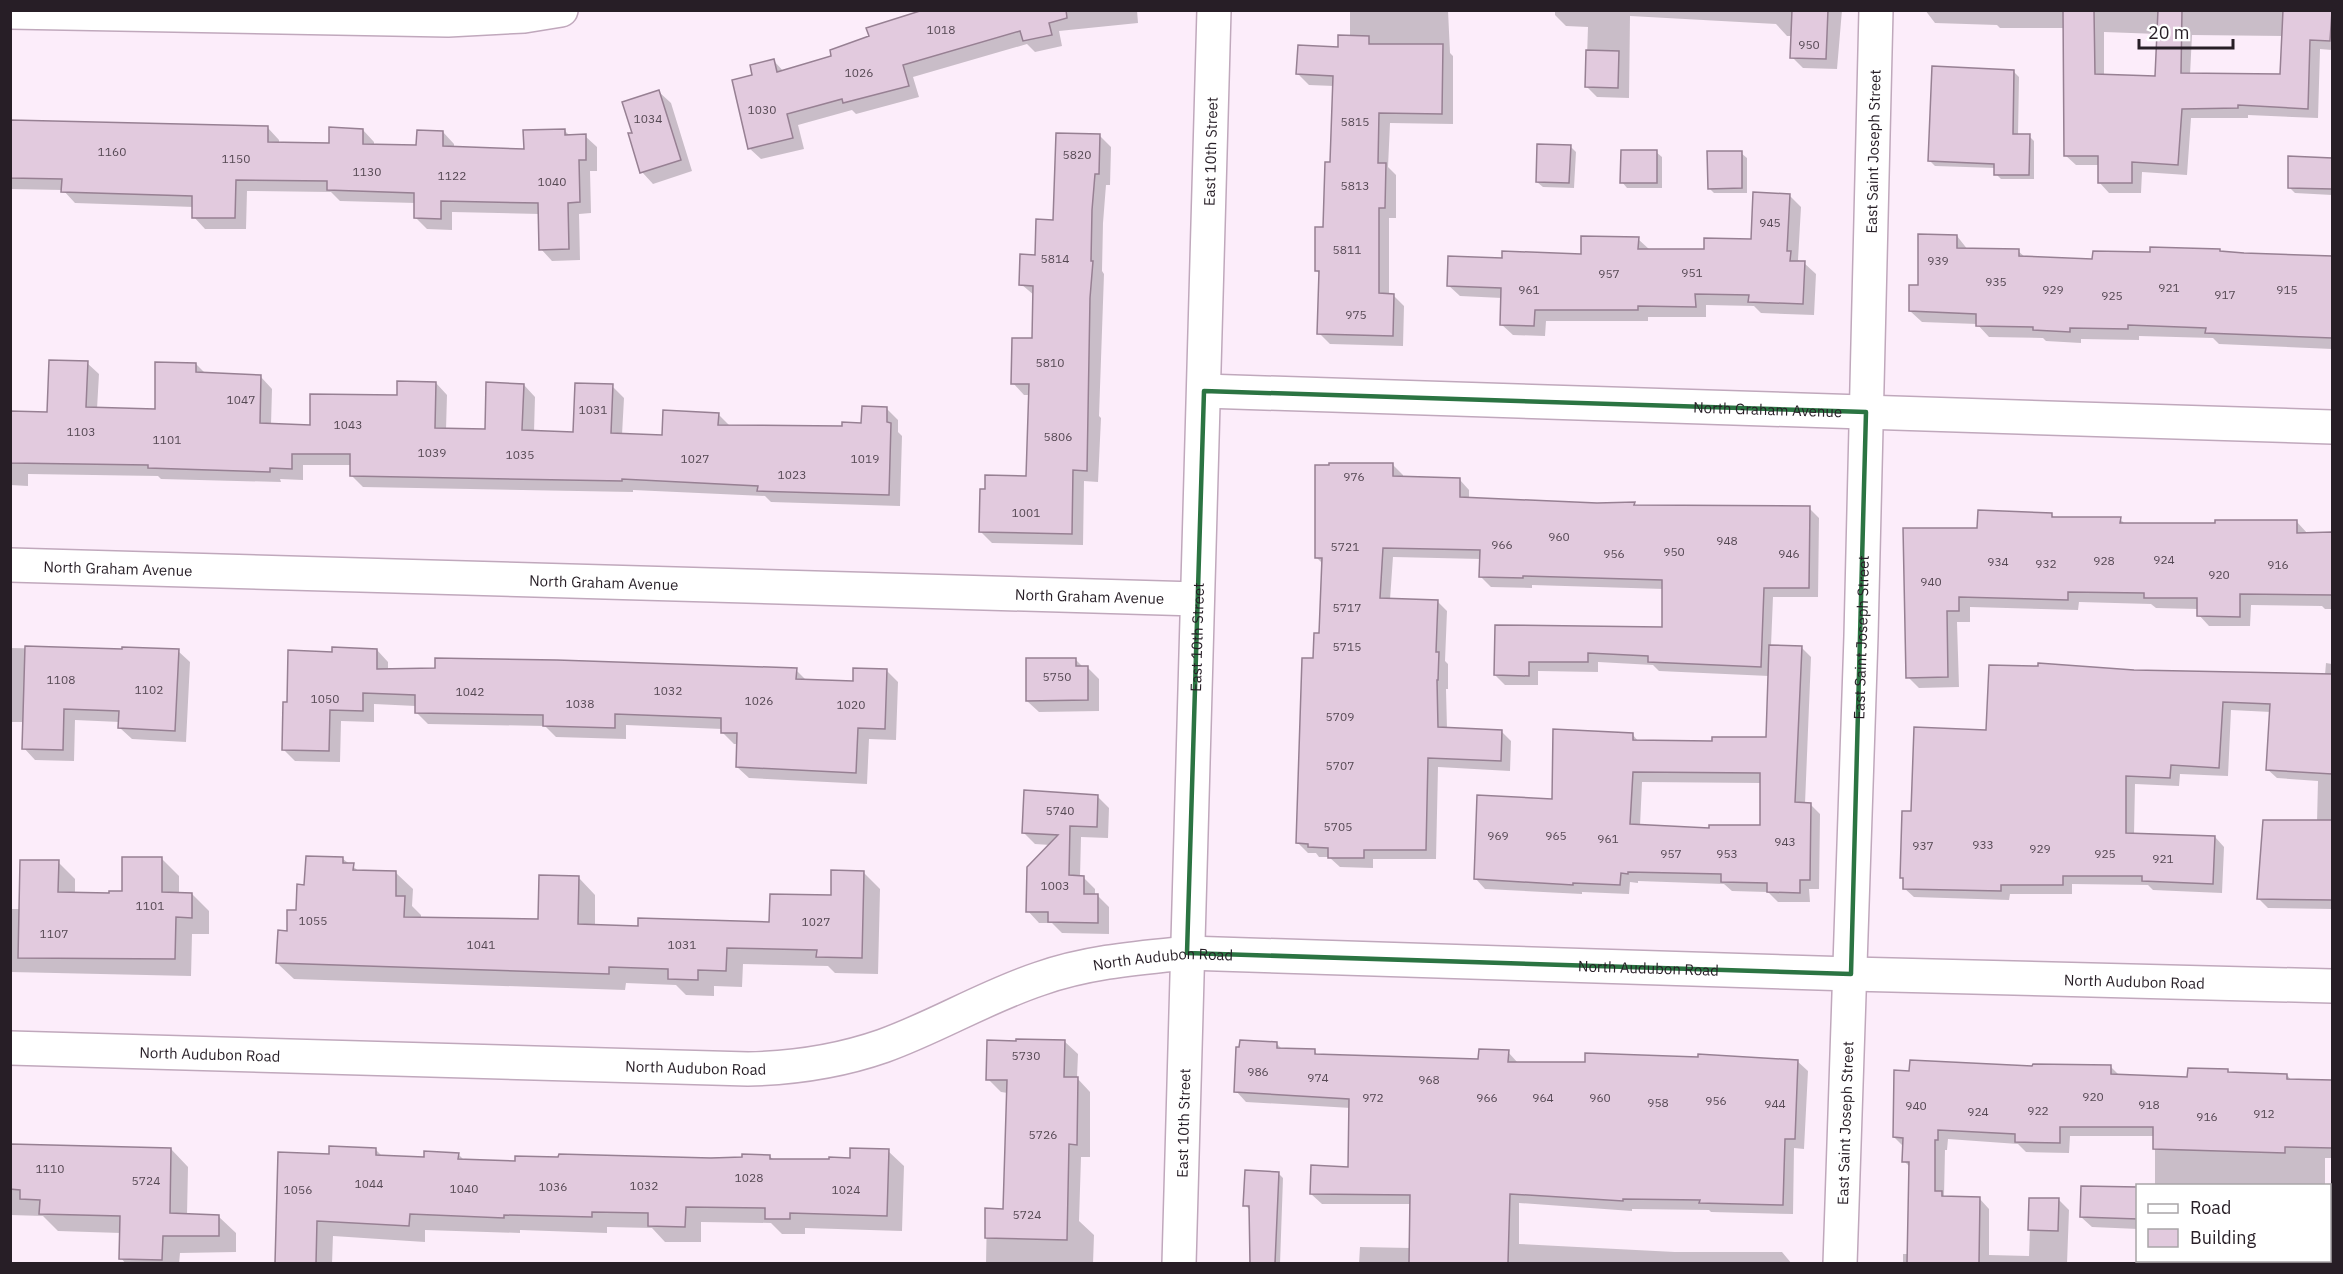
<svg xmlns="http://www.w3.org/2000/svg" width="2343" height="1274" font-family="'IBM Plex Sans',sans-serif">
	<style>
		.shadow { fill: #0003; fill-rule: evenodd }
		.building { fill: #e2cade; stroke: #978093; stroke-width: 1.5; fill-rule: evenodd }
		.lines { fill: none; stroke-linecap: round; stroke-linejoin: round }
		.street-casing { stroke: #c0a8bc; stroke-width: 36 }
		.secondary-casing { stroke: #c0a8bc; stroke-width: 36 }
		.street { stroke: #fff; stroke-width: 33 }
		.secondary { stroke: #fff; stroke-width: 33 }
		.marked { fill: none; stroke: #2b7442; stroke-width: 4.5; stroke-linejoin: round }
		.labels { text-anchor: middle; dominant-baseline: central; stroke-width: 6; stroke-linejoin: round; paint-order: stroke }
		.number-label { font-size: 12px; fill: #564954 }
		.street-label { font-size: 15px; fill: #271e26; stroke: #fff }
	</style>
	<rect width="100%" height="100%" fill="#fcedfa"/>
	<!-- shadow -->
	<path class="shadow" d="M936 10H1137L1138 23 1059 31 1062 46 1035 52 1027 44 913 77 919 97 856 114 852 110 798 125 804 149 761 159 749 148 754 76 774 61 784 72 833 57Z
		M1350 10H1448L1450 53 1453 56V124L1390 123 1388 167 1396 175V218H1389V295H1393L1404 306 1403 346 1330 344 1319 333 1320 274 1316 270 1325 228 1331 164 1334 86 1309 85 1298 74 1339 48 1350 37Z
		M1555 10H1842L1837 69 1803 68 1792 57 1793 36H1787L1776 24 1630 16 1629 98 1597 97 1586 86 1588 27 1566 26 1555 15Z
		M1925 10H2332V50L2320 49 2318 118 2248 115V118H2191L2187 175 2142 172 2141 193H2109L2099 182V165H2076L2065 155V28H2000L1997 25 1935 23ZM2104 32 2158 34 2157 77 2104 76ZM2192 35 2283 36 2281 76 2190 75Z
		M2014 72 2019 77 2018 136H2029L2034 141V179H2001L1996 174V168L1935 166 1930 161Z
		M659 92 671 103 692 171 653 184 642 172 634 135Z
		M10 122 268 128 279 140V144L330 145 363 130 374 142V146L417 147 443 132 454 144V148L525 151 564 130 570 136H585L597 147V171H590L591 213 579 214 580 260 552 261 541 249 540 214 452 212V230L427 229 415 217 416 203 340 201 331 192 247 191 246 229H205L194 217V207L75 203 63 190 10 189Z
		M1100 136 1111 147 1110 185H1106L1103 223 1102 271 1104 274 1099 416 1101 418 1098 482 1084 481 1083 545 992 543 981 532 1027 477 1030 395H1024L1013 383 1033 340 1035 296 1021 284Z
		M1570 146 1576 152 1574 188 1543 187 1537 182Z
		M1656 152 1662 157V188H1627L1622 182Z
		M1741 153 1747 158V193H1714L1709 188Z
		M2290 158 2332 159V195L2295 193 2289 187Z
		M1789 195 1801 207 1798 260 1804 263 1816 274 1814 315 1761 313 1754 306 1706 305V317H1648V321H1546L1545 336 1513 335 1501 324 1502 298 1460 296 1448 285 1504 259 1582 255 1638 239 1650 250 1705 251 1753 240Z
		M1957 236 1968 250 2018 251 2025 257 2094 260 2222 253 2332 257V349L2219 344 2213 338 2139 336V340L2081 339V343L2046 341 2043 338 1989 337 1977 324 1922 322 1910 311 1919 287Z
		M87 363 99 374 97 409 156 411 196 364 206 374 261 377 272 389 271 425 311 426 436 383 447 395 446 430H486L524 385 535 397 534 432 575 433 612 386 624 398 622 435 664 436 718 414 730 426 843 428 863 424 887 409 898 420V432L902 436 900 506 771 502 765 496 633 490V492L363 487 351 475V465H303V480L280 479 281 482 161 479 158 476 28 474V486L10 485V412L48 414Z
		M1393 465 1403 475V478L1460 480 1469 490V499L1597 505 1634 504 1637 507 1809 508 1819 518 1818 597H1773L1771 646 1801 647 1811 657 1805 804H1810L1820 814 1819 889H1809L1810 902H1778L1768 892 1732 891 1724 884 1638 881V883L1630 882 1629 894 1582 892V894L1485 889 1476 879 1554 800 1632 734 1639 742H1713L1767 738 1769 676 1659 671 1653 665 1598 662V672L1538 671V685H1505L1495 675 1496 627 1663 629 1664 589 1532 585V588L1491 587 1481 577V559L1393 557 1390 600 1437 601 1447 611 1445 661 1448 664V689H1446L1447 729 1501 731 1511 741 1510 771 1438 767 1436 859H1373V868L1340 867 1329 857H1319L1316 853H1308L1298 843 1315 659 1320 635 1324 565 1316 557ZM1642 782 1761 783V826L1711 830 1640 826Z
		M2051 515 2055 518 2120 519 2125 524 2297 522 2308 534H2332V609H2325L2322 606 2251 605 2250 626H2209L2198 614V609L2156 608 2151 604 2079 602 2078 610 1970 607V622H1957L1959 687 1919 688 1908 677 1979 530Z
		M10 648 178 651 190 662 186 742 132 739 120 728V722L75 720 74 761 35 760 24 748V722H10Z
		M377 650 388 662V670H796L807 681 854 682 886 670 898 682 896 740 869 739 867 784 749 778 737 767 738 744H734L722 732V729L626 725V739L556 737 545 726 428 724 416 712V706L374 704V722L341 721 340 762 295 761 283 749 288 704 333 653Z
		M1075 659 1083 667H1087L1099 679V711L1039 712 1027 701Z
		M2326 663 2332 664V909L2268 908 2259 899 2317 822 2318 781 2277 778 2267 769 2271 712 2231 710 2228 776 2180 774 2179 786 2135 784 2134 835 2215 837 2224 847 2222 893 2153 890 2148 885 2072 884V894H2010L2009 900 1914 897 1904 888V880L1901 877 1912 812 1988 731 2110 671 2325 675Z
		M1097 796 1109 808 1108 838 1081 837 1080 877H1083L1095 889V896H1098L1109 907V934L1062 933 1052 923H1039L1028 911 1050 845 1035 844 1023 832Z
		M162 859 179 876V894H192L209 911V934H192L191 976 10 972V909H21L58 862 75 879V894L123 893Z
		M343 859 360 872 396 873 413 889 412 906 421 915V919L540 921 579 878 595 895V926L639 928 771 924 832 897 863 872 880 889 878 974 835 973 828 966 743 964 742 987 714 986V996L686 995 676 985 626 983 625 990 294 979 277 963 306 886Z
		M1064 1041 1078 1054 1077 1078 1090 1092V1157H1081L1079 1221 1094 1235 1093 1264H986L987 1210H1004L1008 1093 1001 1092 988 1079Z
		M1276 1043 1283 1050 1314 1051 1319 1056 1480 1060 1508 1052 1518 1063 1797 1061 1808 1071 1804 1149 1794 1148 1793 1214 1711 1212 1709 1210 1632 1209V1211L1519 1203V1244L1675 1252H1782L1792 1264H1359L1360 1247 1411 1248 1412 1204H1322L1311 1194 1349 1168 1351 1108 1246 1102 1236 1091Z
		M2110 1066 2120 1076 2189 1079 2227 1071 2230 1074 2287 1075 2292 1081 2332 1082V1158H2325V1186H2155V1136H2070L2069 1153 2026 1152 2018 1144 1948 1139 1947 1150H1945L1944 1196 1946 1198H1979L1989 1209V1255L2029 1256 2031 1199 2059 1200 2069 1210 2067 1264H1903V1254H1908L1910 1167 1904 1161V1147L1894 1137 2034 1068Z
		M10 1146 171 1149 188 1167 187 1215 218 1216 236 1233V1252L180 1253 179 1264H126L121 1258V1233L58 1231 43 1216 10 1215Z
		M375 1149 383 1157 425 1158 458 1154 465 1161 517 1163 769 1156 774 1160 851 1159 888 1151 904 1166 902 1231 805 1228V1234H782L771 1223 701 1222V1242H665L652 1228 607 1227V1233L520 1230V1233L425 1230V1242L333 1236 332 1264H278L330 1155Z
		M1278 1173 1283 1178 1280 1264H1251V1211L1245 1205Z
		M2138 1188V1229L2092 1227 2081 1217Z"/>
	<!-- building -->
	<path class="building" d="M923 10H1066L1067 18 1049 23 1052 35 1023 41 1020 31 903 65 909 86 843 103 842 99 787 114 793 138 748 149 732 80 752 75 750 65 774 59 777 72 831 56 830 50 869 36 866 28Z
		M1792 10H1828L1826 59 1790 58Z
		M2063 10H2094L2095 74 2155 76 2158 10H2182L2181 73 2280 74 2283 10H2332L2330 41 2310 40 2308 109 2238 105V108L2182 109 2178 165 2132 162V183H2098V156H2064Z
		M1338 35 1369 36V44H1443L1442 114 1379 113 1378 163H1386L1385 208H1379V293L1394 294 1393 336 1317 334 1319 271H1315V227H1323L1325 162H1330L1333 76 1296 74 1298 45 1338 47Z
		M1586 50 1619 51 1618 88 1585 87Z
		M1932 66 2014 70 2013 134H2030L2029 175H1994V164L1928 161Z
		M659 90 681 160 640 173 628 133H632L622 102Z
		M10 120 268 126V142L329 143V127L363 129V144L416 145 417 130 443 131V146L524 149 523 130 565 129V135L586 134V160H579L580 202 568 203 569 249 539 250 538 203 441 201V219L414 218V193L327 190V181L236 180 235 218H192V196L61 192 62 179 10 178Z
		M1056 133 1100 134 1099 174H1095L1092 210 1091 261H1093L1090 298 1087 471 1073 470 1072 534 979 532 980 489H985V475L1026 476 1029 384H1011L1012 338H1032L1033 286 1019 285 1020 254 1035 255 1036 219 1053 220Z
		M1537 144 1571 145 1569 183 1536 182Z
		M1621 150H1657V183H1620Z
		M1707 151H1742V188L1708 189Z
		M2288 156 2332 158V189L2288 188Z
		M1753 192 1790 194 1787 251H1791L1790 261H1805L1803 304 1748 302 1749 295 1695 294 1696 307 1638 306V310H1535L1534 326 1500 325 1501 288 1447 286 1448 256 1502 258V251L1581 254V236L1639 237 1638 249H1704V238L1751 239Z
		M1918 234 1957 235V248L2019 249V256L2092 259 2093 251 2150 252V247L2220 249V251L2244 253 2332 256V338L2205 333 2206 328 2128 325V329L2070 328V332L2033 330V327L1976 326V314L1909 311V285H1918Z
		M49 360 88 361 86 407 155 409V362L196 363V372L261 375 260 423 310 425V394L397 395V381L436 382 435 428 485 429 486 382 524 384 522 430 573 432 575 383 613 384 611 433 662 435 663 410 719 413 718 425 842 426V422L861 423 862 406 887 407V422L891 423 889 495 757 491 758 486 622 479V481L350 476V454H292V469L270 468V472L148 468V465L10 463V411L47 412Z
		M1329 463H1393V476L1460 478V497L1597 503 1635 502 1634 505 1810 506 1809 588H1764L1761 667 1648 662V656L1588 653V662H1529V676L1494 675 1495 625 1662 627V580L1523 576V578L1479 577 1480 550 1383 548 1380 598 1438 600 1436 652H1439L1438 680H1437L1438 727 1502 730 1501 761 1428 758 1426 850H1364V858H1328V848L1308 847V844L1296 843 1302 658H1313L1314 633H1319L1322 558H1315V465H1329Z
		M1978 510 2052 513V517H2121L2120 523H2215V520H2297V533L2332 532V595L2240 594V617L2197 616V598H2144V593L2068 592V600L1959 597V611H1947L1948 677 1906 678 1903 528H1977Z
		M1769 645 1802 646 1795 802 1811 803 1810 880H1800V893L1767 892V883L1721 882V874L1628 872V874L1621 873 1620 885 1573 883V885L1474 879 1477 795 1552 799 1553 729 1633 733V740L1712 741V737H1766ZM1633 772 1760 773V825H1709V828L1630 824Z
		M25 646 122 649V647L179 649 175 731 118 728 119 711 64 709 63 750 22 749Z
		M332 647 377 649V669L435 668V658L557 660 797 668 796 679 853 681V668L887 669 885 729 858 728 856 773 736 767 737 733H721V718L615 714V728L543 726V715L415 713V695L363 693V711L330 710 329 751 282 750 283 702H287L288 650 332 652Z
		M1026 658H1076V666H1088V700L1026 701Z
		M2038 663 2134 670 2332 674V774L2266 770 2270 704 2223 702 2219 768 2171 765 2170 778 2126 776V833L2215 836 2213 884 2142 881V876H2063V885H2001V891L1903 889V878H1900L1902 811H1911L1914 727 1986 730 1989 665 2038 666Z
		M1024 790 1098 795 1097 827 1070 826 1069 875 1084 876V894H1098V923L1048 922V912H1026L1027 867 1058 835 1022 833Z
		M2263 820H2332V900L2257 899Z
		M306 856 343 857V863H354L353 870 396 871V896H405L404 917 538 919 539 875 579 876 578 924 638 926V918L769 922 770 894 831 895V870L864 871 862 958 816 957 817 950 727 948 726 971 698 970V980L668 979V969L609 967V974L276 963 278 930 287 931V910H296L297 884 304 885Z
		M122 857H162V892L192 893V918L176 917 175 959 18 958 20 860H59L58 892 109 893V891H122Z
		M1016 1039 1065 1040 1064 1077H1078L1077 1145 1069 1144 1067 1240 985 1238V1208L1003 1209 1007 1080H986L987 1040 1016 1041Z
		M1240 1040 1277 1042V1048L1315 1049V1054L1478 1059 1479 1049 1509 1050 1508 1062H1585V1053L1698 1057V1054L1798 1060 1795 1139H1785L1783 1205 1699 1203 1700 1200 1623 1199V1201L1510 1194 1508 1263H1409L1410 1195 1310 1194 1311 1165 1348 1167 1349 1099 1234 1092 1236 1047H1239Z
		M1910 1060 2032 1066 2033 1064 2111 1065V1074L2187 1077 2188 1068 2228 1069V1072L2287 1074V1079L2332 1080V1148L2285 1147V1153L2153 1149V1127H2060V1143L2015 1142V1134L1938 1130V1140H1935V1191H1942V1196L1980 1197 1979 1263H1907L1909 1162H1902L1903 1138 1893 1137 1894 1070 1909 1071Z
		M10 1144 171 1148 170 1213 219 1215V1236H163L162 1260 119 1259 120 1216 39 1214 40 1200 20 1199V1190L10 1189Z
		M329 1146 376 1148V1155L424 1157V1151L459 1153 458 1159 515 1161V1156L558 1157 559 1154 711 1158 742 1157V1154L770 1155V1159H829V1157L850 1158V1148L889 1149 887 1216 790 1213V1219H765V1208L686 1207 685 1227 648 1226V1213L592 1212V1217L504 1215V1218L410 1214 409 1226 317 1221 316 1263H275L278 1152 329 1154Z
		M1245 1170 1279 1172 1275 1263H1250L1249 1206H1243Z
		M2081 1186 2138 1187V1219L2080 1217Z
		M2029 1198H2059L2058 1231 2028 1230Z"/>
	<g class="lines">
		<defs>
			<g id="street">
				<path d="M10 12 448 20 524 16 561 10"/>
				<path id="s1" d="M1204 391 2332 427"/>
				<path id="s2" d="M10 565 1197 599"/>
				<path id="s3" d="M10 1048 748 1069C794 1068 840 1061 883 1046 936 1027 985 997 1039 979 1087 962 1137 958 1187 953L1851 974 2332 986"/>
				<path id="s4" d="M1840 1264 1861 636 1876 10"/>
			</g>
			<g id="secondary">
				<path id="s5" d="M1179 1264 1214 10"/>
			</g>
		</defs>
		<!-- street casing -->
		<use href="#street" class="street-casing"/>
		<!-- secondary casing -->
		<use href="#secondary" class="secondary-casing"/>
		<!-- street -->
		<use href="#street" class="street"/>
		<!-- secondary -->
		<use href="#secondary" class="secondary"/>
	</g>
	<!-- marked area -->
	<path class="marked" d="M1204 391 1866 412 1851 974 1187 953Z"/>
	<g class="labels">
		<!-- number labels -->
		<g class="number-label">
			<text x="941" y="29">1018</text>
			<text x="1809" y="44">950</text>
			<text x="859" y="72">1026</text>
			<text x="762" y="109">1030</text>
			<text x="648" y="118">1034</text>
			<text x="1355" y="121">5815</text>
			<text x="112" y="151">1160</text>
			<text x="1077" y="154">5820</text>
			<text x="236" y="158">1150</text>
			<text x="367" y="171">1130</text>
			<text x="452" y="175">1122</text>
			<text x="552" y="181">1040</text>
			<text x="1355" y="185">5813</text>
			<text x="1770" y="222">945</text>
			<text x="1347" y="249">5811</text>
			<text x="1055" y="258">5814</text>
			<text x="1938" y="260">939</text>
			<text x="1692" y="272">951</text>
			<text x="1609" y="273">957</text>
			<text x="1996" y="281">935</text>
			<text x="2169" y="287">921</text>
			<text x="1529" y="289">961</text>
			<text x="2053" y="289">929</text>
			<text x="2287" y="289">915</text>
			<text x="2225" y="294">917</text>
			<text x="2112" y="295">925</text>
			<text x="1356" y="314">975</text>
			<text x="1050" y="362">5810</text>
			<text x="241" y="399">1047</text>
			<text x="593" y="409">1031</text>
			<text x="348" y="424">1043</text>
			<text x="81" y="431">1103</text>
			<text x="1058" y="436">5806</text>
			<text x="167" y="439">1101</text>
			<text x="432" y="452">1039</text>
			<text x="520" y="454">1035</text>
			<text x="695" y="458">1027</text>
			<text x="865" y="458">1019</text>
			<text x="792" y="474">1023</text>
			<text x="1354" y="476">976</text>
			<text x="1026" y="512">1001</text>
			<text x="1559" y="536">960</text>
			<text x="1727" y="540">948</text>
			<text x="1502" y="544">966</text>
			<text x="1345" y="546">5721</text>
			<text x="1674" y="551">950</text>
			<text x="1614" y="553">956</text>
			<text x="1789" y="553">946</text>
			<text x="2164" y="559">924</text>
			<text x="2104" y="560">928</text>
			<text x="1998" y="561">934</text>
			<text x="2046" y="563">932</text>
			<text x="2278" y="564">916</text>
			<text x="2219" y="574">920</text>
			<text x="1931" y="581">940</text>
			<text x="1347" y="607">5717</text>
			<text x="1347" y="646">5715</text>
			<text x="1057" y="676">5750</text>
			<text x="61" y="679">1108</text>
			<text x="149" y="689">1102</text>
			<text x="668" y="690">1032</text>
			<text x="470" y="691">1042</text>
			<text x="325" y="698">1050</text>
			<text x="759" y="700">1026</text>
			<text x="580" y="703">1038</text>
			<text x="851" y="704">1020</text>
			<text x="1340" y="716">5709</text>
			<text x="1340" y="765">5707</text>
			<text x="1060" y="810">5740</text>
			<text x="1338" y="826">5705</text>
			<text x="1498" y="835">969</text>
			<text x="1556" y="835">965</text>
			<text x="1608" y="838">961</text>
			<text x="1785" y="841">943</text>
			<text x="1983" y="844">933</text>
			<text x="1923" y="845">937</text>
			<text x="2040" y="848">929</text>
			<text x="1671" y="853">957</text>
			<text x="1727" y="853">953</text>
			<text x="2105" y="853">925</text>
			<text x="2163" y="858">921</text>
			<text x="1055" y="885">1003</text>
			<text x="150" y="905">1101</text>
			<text x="313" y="920">1055</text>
			<text x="816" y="921">1027</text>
			<text x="54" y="933">1107</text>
			<text x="481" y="944">1041</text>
			<text x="682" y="944">1031</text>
			<text x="1026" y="1055">5730</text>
			<text x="1258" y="1071">986</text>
			<text x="1318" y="1077">974</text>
			<text x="1429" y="1079">968</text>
			<text x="2093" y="1096">920</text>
			<text x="1373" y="1097">972</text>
			<text x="1487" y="1097">966</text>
			<text x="1543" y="1097">964</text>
			<text x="1600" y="1097">960</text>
			<text x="1716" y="1100">956</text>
			<text x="1658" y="1102">958</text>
			<text x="1775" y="1103">944</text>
			<text x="2149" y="1104">918</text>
			<text x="1916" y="1105">940</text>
			<text x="2038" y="1110">922</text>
			<text x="1978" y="1111">924</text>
			<text x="2264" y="1113">912</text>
			<text x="2207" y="1116">916</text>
			<text x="1043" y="1134">5726</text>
			<text x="50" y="1168">1110</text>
			<text x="749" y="1177">1028</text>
			<text x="146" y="1180">5724</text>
			<text x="369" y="1183">1044</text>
			<text x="644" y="1185">1032</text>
			<text x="553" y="1186">1036</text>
			<text x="464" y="1188">1040</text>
			<text x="298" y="1189">1056</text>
			<text x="846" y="1189">1024</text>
			<text x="1027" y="1214">5724</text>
		</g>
		<!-- street labels -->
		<g class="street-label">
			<text stroke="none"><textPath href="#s5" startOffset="1113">East 10th Street</textPath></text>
			<text stroke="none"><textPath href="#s4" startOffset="1113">East Saint Joseph Street</textPath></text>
			<text stroke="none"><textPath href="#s1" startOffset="564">North Graham Avenue</textPath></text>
			<text stroke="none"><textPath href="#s2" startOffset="108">North Graham Avenue</textPath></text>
			<text stroke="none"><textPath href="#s2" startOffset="594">North Graham Avenue</textPath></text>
			<text stroke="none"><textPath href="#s2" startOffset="1080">North Graham Avenue</textPath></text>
			<text stroke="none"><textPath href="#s5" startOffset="627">East 10th Street</textPath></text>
			<text stroke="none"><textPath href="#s4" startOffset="627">East Saint Joseph Street</textPath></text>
			<text stroke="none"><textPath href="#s3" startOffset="1172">North Audubon Road</textPath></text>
			<text stroke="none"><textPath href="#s3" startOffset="1658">North Audubon Road</textPath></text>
			<text stroke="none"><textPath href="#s3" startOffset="2144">North Audubon Road</textPath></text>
			<text stroke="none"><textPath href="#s3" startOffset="200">North Audubon Road</textPath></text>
			<text stroke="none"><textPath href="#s3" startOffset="686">North Audubon Road</textPath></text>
			<text stroke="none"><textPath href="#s5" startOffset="141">East 10th Street</textPath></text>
			<text stroke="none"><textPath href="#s4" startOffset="141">East Saint Joseph Street</textPath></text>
		</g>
	</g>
	<!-- border -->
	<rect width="2343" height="1274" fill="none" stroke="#271e26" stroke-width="24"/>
	<!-- legend -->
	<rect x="2136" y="1184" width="195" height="78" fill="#ffffff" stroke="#a9a5a8" stroke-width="1.5"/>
	<rect x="2148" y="1204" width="30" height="9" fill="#ffffff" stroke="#a9a5a8" stroke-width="1.5"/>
	<text x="2190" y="1214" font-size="18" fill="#271e26">Road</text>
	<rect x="2148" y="1229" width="30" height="18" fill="#e2cade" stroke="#a9a5a8" stroke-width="1.5"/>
	<text x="2190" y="1244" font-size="18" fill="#271e26">Building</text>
	<!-- scale -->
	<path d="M2139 39v9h94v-9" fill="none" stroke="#271e26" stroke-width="3"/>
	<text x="2148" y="39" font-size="18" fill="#271e26" stroke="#ffffff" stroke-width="4.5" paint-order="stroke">20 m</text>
</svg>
